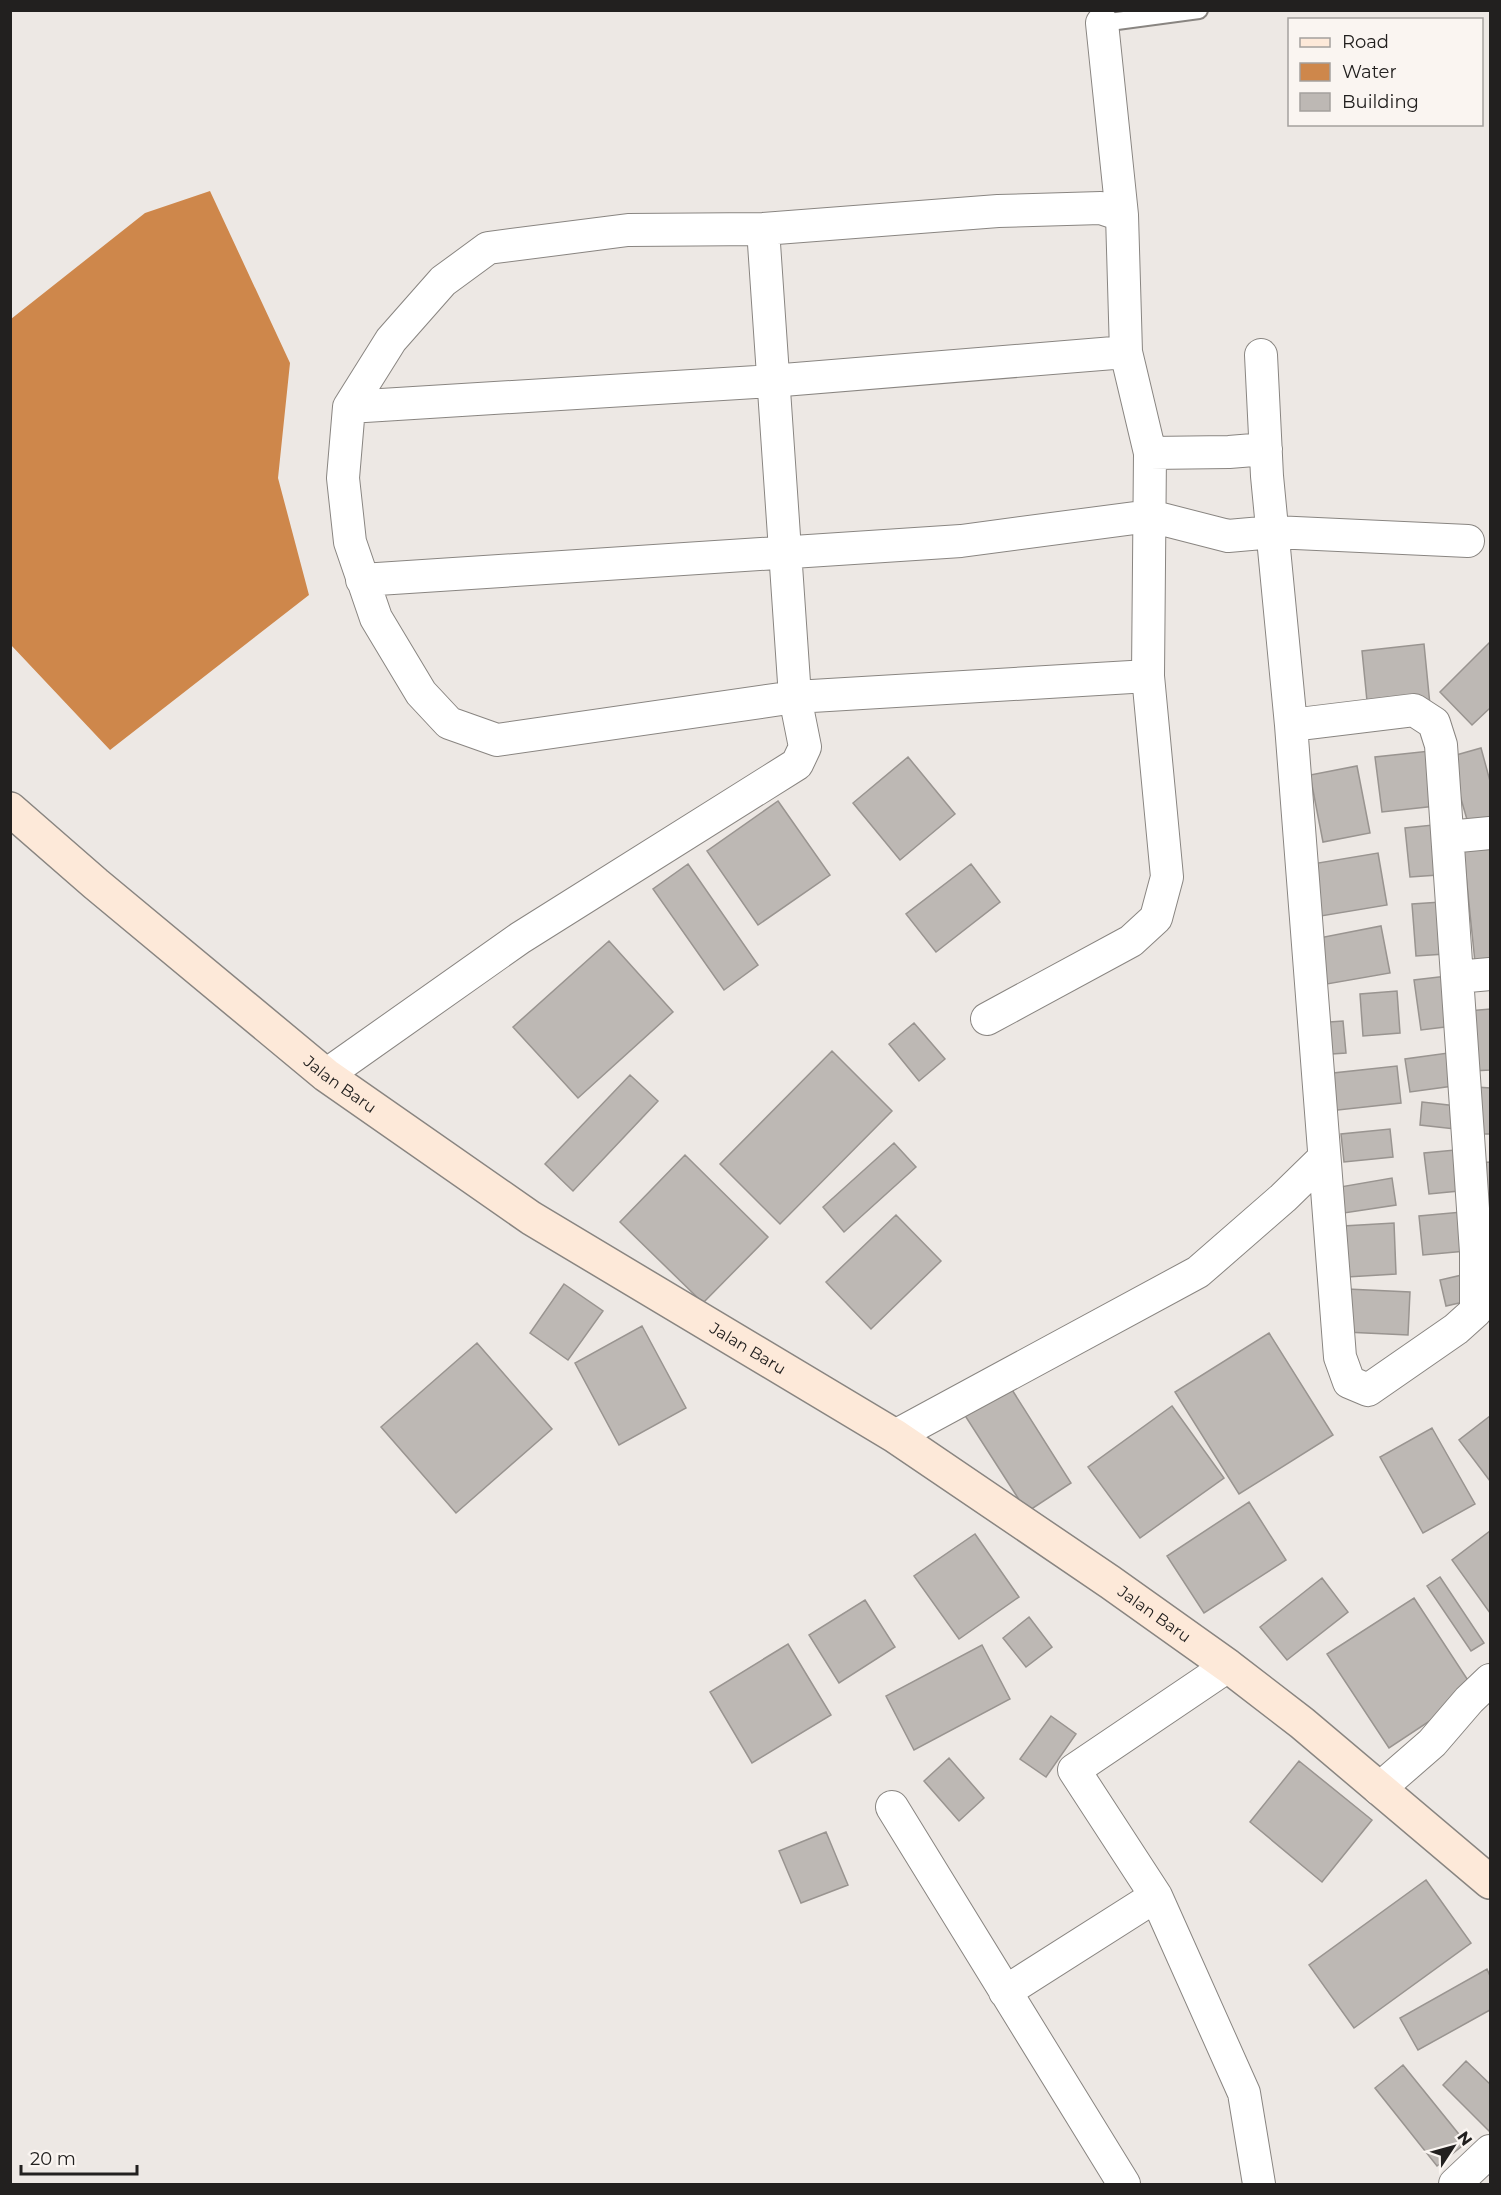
<svg xmlns="http://www.w3.org/2000/svg" width="1501" height="2195" font-family="Montserrat,sans-serif">
	<style>
		.water { fill: #ce874b }
		.building { fill: #bdb8b4; stroke: #999490; stroke-width: 1.5 }
		.lines { fill: none; stroke-linecap: round; stroke-linejoin: round }
		.lane-casing { stroke: #898581; stroke-width: 20 }
		.street-casing { stroke: #898581; stroke-width: 34 }
		.secondary-casing { stroke: #898581; stroke-width: 36 }
		.lane { stroke: #fff; stroke-width: 16 }
		.street { stroke: #fff; stroke-width: 32 }
		.secondary { stroke: #fde9d9; stroke-width: 33 }
		.labels { text-anchor: middle; dominant-baseline: central; stroke-width: 4.5; stroke-linejoin: round; paint-order: stroke }
		.street-label { font-size: 16px; fill: #22201f; stroke: #faf5f1 }
	</style>
	<rect width="100%" height="100%" fill="#ede8e4"/>
	<!-- water -->
	<path class="water" d="M210 191 290 363 278 478 309 595 110 750 11 645V319L145 213Z"/>
	<!-- building -->
	<path class="building" d="M1490 642V708L1472 725 1440 692Z
		M1424 644 1430 705 1368 711 1362 651Z
		M1481 748 1490 781V817L1468 823 1449 757Z
		M1430 751 1436 806 1382 812 1375 757Z
		M908 757 955 814 900 860 853 803Z
		M1357 766 1370 833 1323 842 1310 775Z
		M778 801 830 875 758 925 707 851Z
		M1433 825 1438 875 1410 877 1405 828Z
		M1490 843V960L1475 962 1463 846Z
		M1378 853 1387 905 1321 916 1312 864Z
		M688 864 758 965 724 990 653 889Z
		M971 864 1000 902 936 952 906 914Z
		M1441 902 1445 954 1416 956 1412 904Z
		M1381 926 1390 973 1327 984 1319 938Z
		M609 941 673 1012 578 1098 513 1027Z
		M1447 976 1453 1026 1421 1030 1414 980Z
		M1397 991 1400 1033 1363 1036 1360 994Z
		M1490 1009V1070L1472 1071 1468 1011Z
		M1343 1021 1346 1053 1317 1055 1315 1023Z
		M914 1023 945 1059 919 1081 889 1044Z
		M832 1051 892 1111 780 1224 720 1164Z
		M1448 1053 1453 1086 1410 1092 1405 1059Z
		M1397 1066 1401 1103 1329 1111 1324 1074Z
		M630 1075 658 1101 573 1191 545 1164Z
		M1476 1087 1490 1088V1134H1474Z
		M1422 1102 1457 1106 1455 1129 1420 1125Z
		M1390 1129 1393 1157 1344 1162 1341 1134Z
		M894 1143 916 1167 844 1232 823 1207Z
		M1455 1150 1459 1191 1429 1194 1424 1153Z
		M685 1155 768 1237 703 1303 620 1222Z
		M1490 1162V1210L1480 1211 1477 1163Z
		M1392 1178 1396 1205 1344 1213 1340 1187Z
		M1462 1212 1466 1251 1423 1255 1419 1216Z
		M896 1215 941 1261 871 1329 826 1282Z
		M1394 1223 1396 1274 1347 1277 1343 1226Z
		M1462 1275 1468 1301 1446 1306 1440 1280Z
		M564 1284 603 1311 568 1360 530 1333Z
		M1347 1289 1410 1292 1408 1335 1345 1332Z
		M642 1326 686 1408 619 1445 575 1363Z
		M1269 1333 1333 1435 1239 1494 1175 1392Z
		M477 1343 552 1429 456 1513 381 1427Z
		M1009 1385 1071 1483 1027 1512 964 1414Z
		M1172 1406 1224 1478 1140 1538 1088 1467Z
		M1490 1416V1481L1459 1440Z
		M1432 1428 1475 1504 1423 1533 1380 1457Z
		M1249 1502 1286 1560 1204 1613 1167 1556Z
		M1490 1531V1613L1452 1560Z
		M975 1534 1019 1597 959 1639 914 1576Z
		M1440 1577 1484 1643 1471 1651 1427 1586Z
		M1322 1578 1348 1612 1287 1660 1260 1627Z
		M1414 1598 1475 1691 1389 1748 1327 1654Z
		M865 1600 895 1647 839 1683 809 1635Z
		M1029 1617 1052 1647 1026 1667 1003 1638Z
		M788 1644 831 1715 752 1763 710 1692Z
		M982 1645 1010 1699 914 1750 886 1696Z
		M1051 1716 1076 1734 1046 1777 1020 1759Z
		M949 1758 984 1798 959 1821 924 1781Z
		M1299 1761 1372 1820 1322 1882 1250 1822Z
		M826 1832 848 1885 801 1903 779 1851Z
		M1426 1880 1471 1943 1354 2028 1309 1965Z
		M1487 1969 1490 1976V2010L1418 2050 1400 2018Z
		M1466 2061 1490 2084V2132L1443 2085Z
		M1403 2065 1466 2143 1437 2166 1375 2088Z"/>
	<g class="lines">
		<defs>
			<path id="lane" d="M1099 16 1102 23 1199 10"/>
			<path id="street" d="M1122 215 1101 208 998 211 763 229 628 230 488 248 443 281 391 340 349 407 343 478 350 542 376 618 421 693 449 723 497 740 795 697 1148 676
				M1261 355 1267 476 1291 725 1340 1357 1349 1382 1368 1390 1456 1329 1476 1311V1252L1441 745 1434 723 1414 710 1291 725
				M349 407 771 381 1126 352
				M1150 453 1229 452 1266 449
				M362 580 961 541 1150 516 1228 536 1274 532 1468 541
				M1448 837 1490 833
				M1457 977 1490 974
				M987 1019 1131 941 1156 918 1167 877 1148 676 1150 453 1126 352 1122 215 1102 23
				M326 1075 520 938 797 764 805 747 795 697 763 229
				M895 1436 1198 1272 1283 1198 1323 1159
				M1228 1666 1074 1770 1156 1896 1244 2093 1259 2184
				M1379 1789 1432 1743 1469 1700 1490 1680
				M892 1807 1124 2184
				M1005 1992 1156 1896
				M1455 2184 1490 2151"/>
			<g id="secondary">
				<path id="s1" d="M10 809 96 884 326 1075 531 1218 895 1436 1110 1582 1228 1666 1302 1723 1490 1882"/>
			</g>
		</defs>
		<!-- lane casing -->
		<use href="#lane" class="lane-casing"/>
		<!-- street casing -->
		<use href="#street" class="street-casing"/>
		<!-- secondary casing -->
		<use href="#secondary" class="secondary-casing"/>
		<!-- lane -->
		<use href="#lane" class="lane"/>
		<!-- street -->
		<use href="#street" class="street"/>
		<!-- secondary -->
		<use href="#secondary" class="secondary"/>
	</g>
	<g class="labels">
		<!-- street labels -->
		<g class="street-label">
			<text stroke="none"><textPath href="#s1" startOffset="430">Jalan Baru</textPath></text>
			<text stroke="none"><textPath href="#s1" startOffset="916">Jalan Baru</textPath></text>
			<text stroke="none"><textPath href="#s1" startOffset="1402">Jalan Baru</textPath></text>
		</g>
	</g>
	<!-- border -->
	<rect width="1501" height="2195" fill="none" stroke="#22201f" stroke-width="24"/>
	<!-- legend -->
	<rect x="1288" y="18" width="195" height="108" fill="#faf5f1" stroke="#a4a09d" stroke-width="1.5"/>
	<rect x="1300" y="38" width="30" height="9" fill="#fde9d9" stroke="#a4a09d" stroke-width="1.5"/>
	<text x="1342" y="48" font-size="18" fill="#22201f">Road</text>
	<rect x="1300" y="63" width="30" height="18" fill="#ce874b" stroke="#a4a09d" stroke-width="1.5"/>
	<text x="1342" y="78" font-size="18" fill="#22201f">Water</text>
	<rect x="1300" y="93" width="30" height="18" fill="#bdb8b4" stroke="#a4a09d" stroke-width="1.5"/>
	<text x="1342" y="108" font-size="18" fill="#22201f">Building</text>
	<!-- north arrow -->
	<g transform="translate(1453 2147) rotate(54)" stroke="#faf5f1" stroke-width="4.5" paint-order="stroke">
	<path d="M0-4.5L10 22L0 15L-10 22Z" fill="#22201f"/>
	<text y="-9" font-size="16" font-weight="bold" text-anchor="middle" fill="#22201f">N</text>
	</g>
	<!-- scale -->
	<path d="M21 2165v9h116v-9" fill="none" stroke="#22201f" stroke-width="3"/>
	<text x="30" y="2165" font-size="18" fill="#22201f" stroke="#faf5f1" stroke-width="4.5" paint-order="stroke">20 m</text>
</svg>
